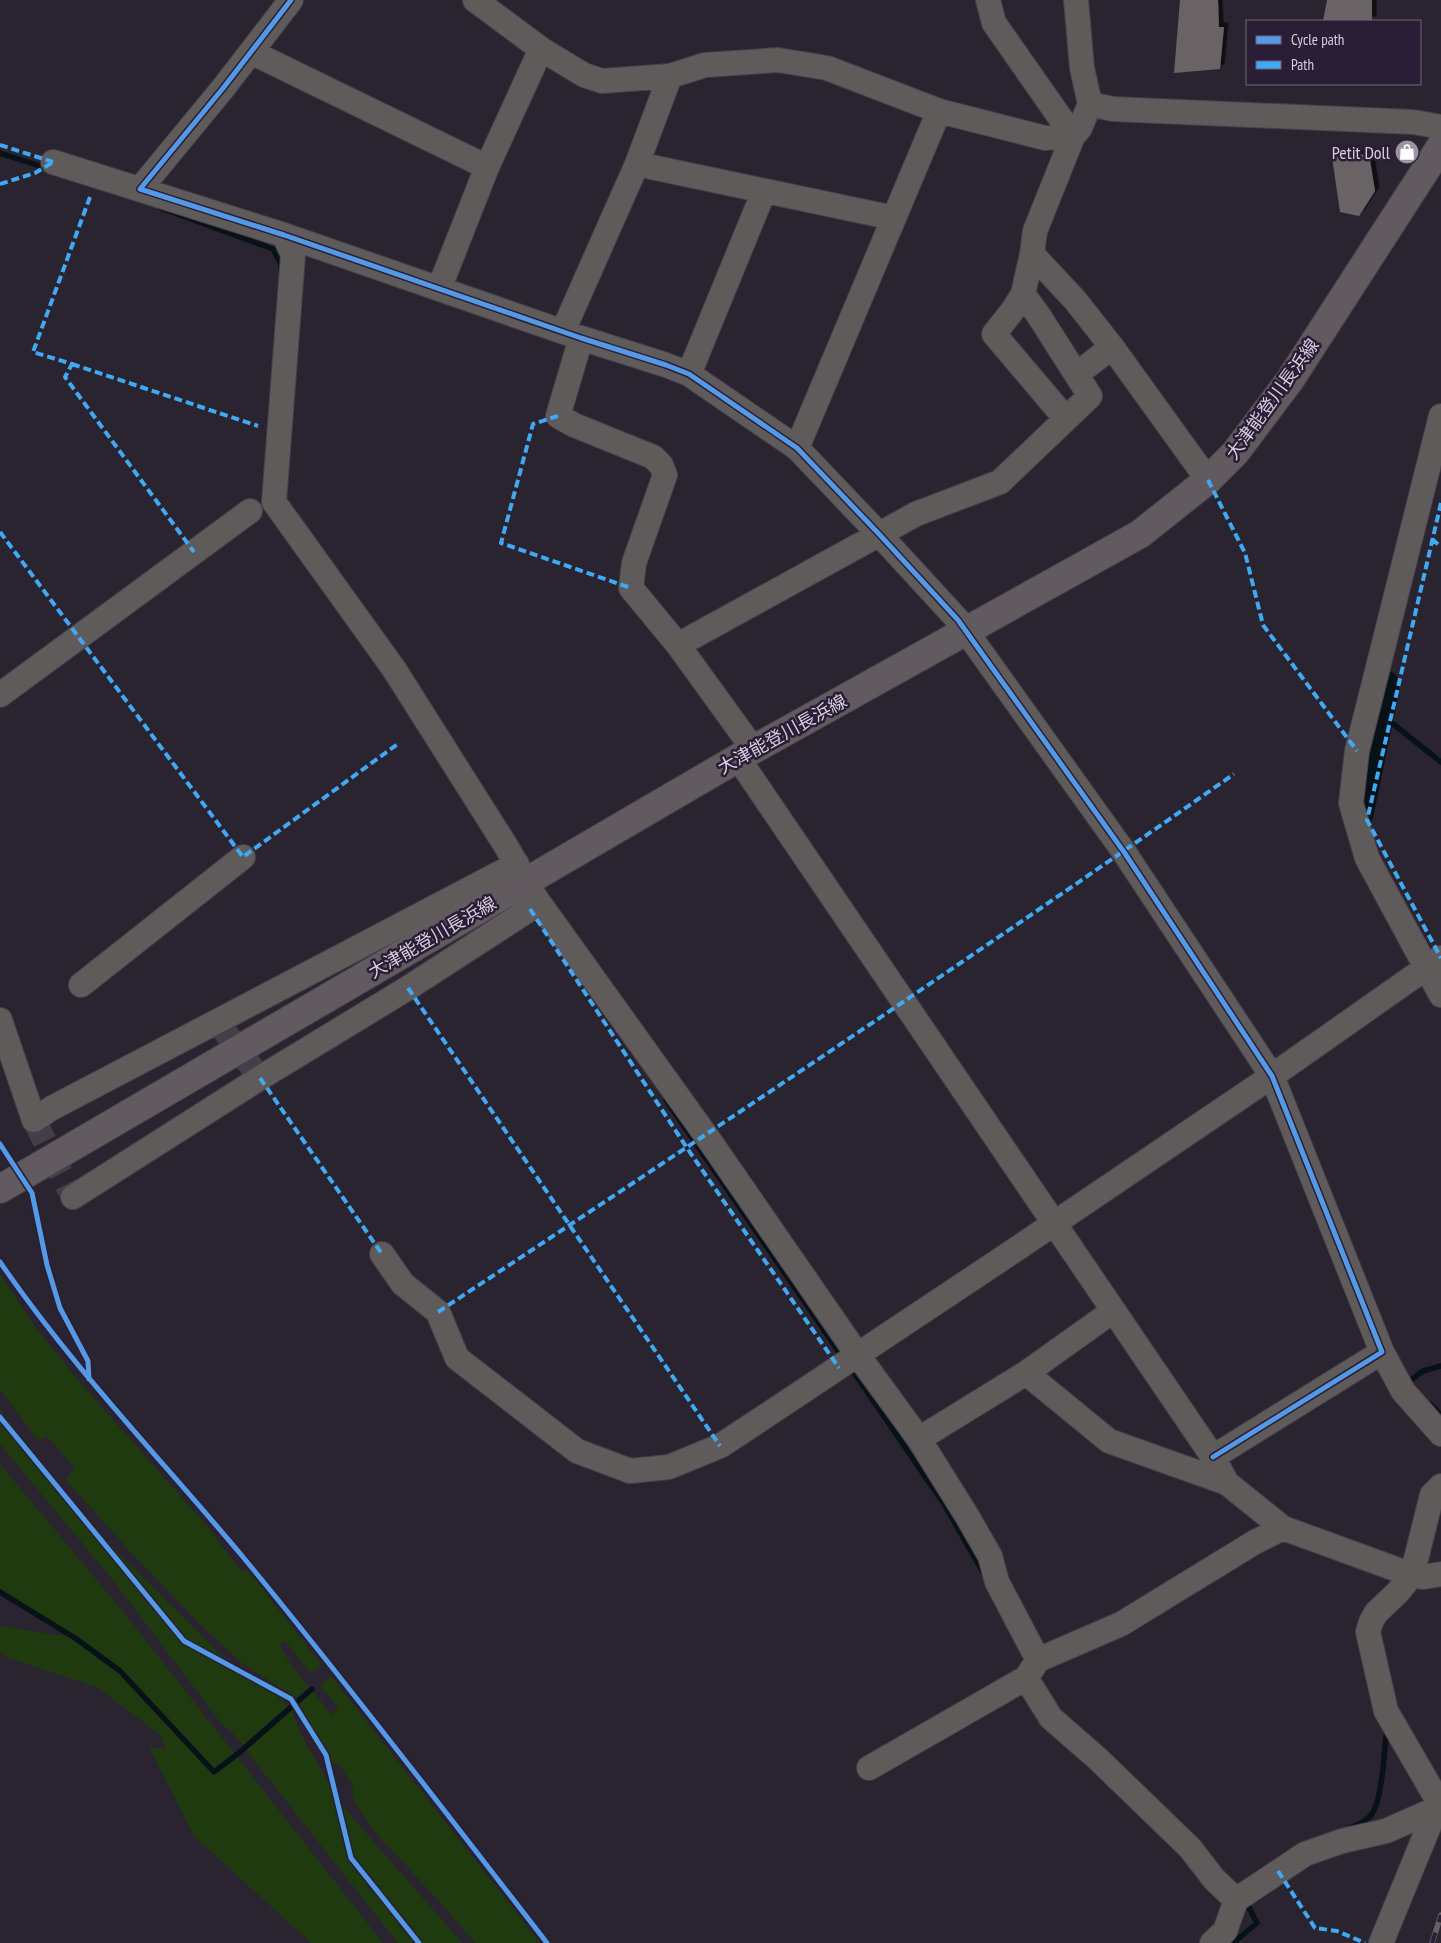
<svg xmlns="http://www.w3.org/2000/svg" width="1441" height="1943" font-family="'PT Sans Narrow','Noto Sans JP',sans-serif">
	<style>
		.green { fill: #203a10 }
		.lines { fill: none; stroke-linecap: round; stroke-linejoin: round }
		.stream { stroke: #071218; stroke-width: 5.5 }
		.river { stroke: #071218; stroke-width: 32 }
		.building { fill: #6b6465; filter: url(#shadow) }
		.minor-tunnel { stroke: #443e4a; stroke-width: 24; stroke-dasharray: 24 12; stroke-linecap: butt }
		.minor-casing { stroke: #46404b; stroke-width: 26 }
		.major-casing { stroke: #46404b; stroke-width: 30 }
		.minor { stroke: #605b5b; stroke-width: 24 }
		.major { stroke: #615b5f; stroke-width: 28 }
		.rail-casing { stroke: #666166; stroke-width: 5.5 }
		.rail { stroke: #2a1e36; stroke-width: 4; stroke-dasharray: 11; stroke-linecap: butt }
		.quiet { stroke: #3fa9f5; stroke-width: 4; stroke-dasharray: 8 4; stroke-linecap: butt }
		.cycleway-casing { stroke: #2a1e36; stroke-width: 8 }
		.cycleway { stroke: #5399e6; stroke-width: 5 }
		.labels { text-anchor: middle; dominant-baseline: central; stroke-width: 5; stroke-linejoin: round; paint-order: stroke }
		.poi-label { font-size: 18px; fill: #d6cfdf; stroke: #2a1e36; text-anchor: end }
		.street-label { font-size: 18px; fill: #d6cfdf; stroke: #2a1e36 }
	</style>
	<defs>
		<filter id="shadow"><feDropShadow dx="4.5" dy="-4.5" stdDeviation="0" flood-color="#0009"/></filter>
	</defs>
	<rect width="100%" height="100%" fill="#2a2430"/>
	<!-- green -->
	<path class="green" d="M0 1274 36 1328 78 1380 207 1526 240 1570 249 1572 322 1665 311 1673 285 1641 279 1645 291 1665 309 1687 296 1698 242 1663 205 1629 137 1559 66 1480 74 1467 47 1436 38 1440 0 1389Z
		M0 1409 48 1471 110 1544 232 1666 283 1700 288 1706 243 1745 227 1727H224L113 1580 0 1444Z
		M0 1464 125 1614 383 1943H311L194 1836 149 1747 166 1749 160 1735 97 1687 5 1657 0 1651V1628L2 1626 69 1637 0 1588Z
		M331 1676 540 1943H475L440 1902 375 1832 353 1801V1785L338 1763 329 1764 323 1759 313 1730 299 1703 313 1691 331 1715 338 1707 320 1686Z
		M291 1709 303 1738 340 1803 462 1943H398L246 1750Z"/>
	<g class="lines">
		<!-- stream -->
		<path class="stream" d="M0 153 49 169
			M161 208 273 249 281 264V269
			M1378 712 1441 762
			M666 1100 843 1358
			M850 1367 944 1504 985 1576
			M1409 1384 1407 1383 1423 1371 1441 1366
			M1430 1404 1441 1415
			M0 1592 75 1638 120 1671 214 1772 240 1752 312 1689
			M1348 1829C1357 1825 1366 1822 1372 1814 1383 1797 1384 1750 1387 1728
			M1233 1943 1257 1923 1245 1900"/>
		<!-- river -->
		<path class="river" d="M1358 812 1384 686"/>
	</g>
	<!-- building -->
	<path class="building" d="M1180 0H1218L1219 27H1224L1220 69 1174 73Z
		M1327 0H1372V21H1323Z
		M1369 154 1375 191 1359 216 1340 212 1332 157Z"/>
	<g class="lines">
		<!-- minor-tunnel -->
		<path class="minor-tunnel" d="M217 1021 260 1078
			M34 1120 73 1197"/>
		<defs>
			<path id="minor" d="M475 0 541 49 584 75 602 81 670 76 705 65 778 60 827 68 939 111 1045 138 1073 136 1080 128 1090 104
				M988 0 994 23 1073 136 1035 231 1032 254 1075 300 1112 347 1208 480
				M1076 0 1082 68 1090 104 1113 109 1413 122 1441 127
				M251 52 487 167
				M53 162 284 235 581 338 666 365 689 374 797 448 879 534 958 620 1124 852 1272 1076 1382 1352 1213 1457
				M637 164 894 218
				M140 189 224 87 291 0
				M284 235 293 255 274 502 394 669 506 846 535 897 705 1134 857 1354 919 1439 967 1516 990 1556 997 1582 1038 1660
				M439 289 487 167 541 49
				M1023 294 1013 310 994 334 1066 419 1090 396 1039 316 1023 294 1032 254
				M563 331 637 164 670 76
				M581 338 558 416 574 425 653 457 661 465 665 475 634 563 631 588 678 645 754 750
				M689 374 764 191
				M1077 374 1112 347
				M1441 416 1357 751 1351 803 1367 858 1441 995
				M797 448 939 111
				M678 645 916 514 1000 482 1066 419
				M0 695 250 511
				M738 758 1213 1457 1227 1483 1283 1528 1412 1575 1423 1577 1441 1574
				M81 985 243 857
				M0 1020 34 1120 52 1108 517 864
				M73 1197 260 1078 408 988 530 909 535 897
				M382 1254 403 1284 438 1312 457 1358 577 1451 630 1471 669 1467 720 1446 746 1429 1003 1258 1272 1076 1440 958
				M1382 1352 1403 1391 1441 1434
				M1026 1373 1109 1441 1227 1483
				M919 1439 1026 1373 1113 1311
				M1441 1486 1432 1495 1412 1575 1398 1592 1376 1613 1371 1622 1368 1632 1386 1711 1441 1806
				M869 1768 1026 1678
				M1236 1900 1214 1879 1190 1848 1098 1759 1051 1718 1026 1678 1038 1660 1121 1624 1255 1542 1283 1528
				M1212 1943 1225 1931 1236 1900 1305 1854 1342 1841 1386 1831 1436 1809
				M1381 1943 1436 1809 1441 1807"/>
			<path id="major" d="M0 1189 738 758 1140 534 1208 480 1235 453 1290 380 1441 146"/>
		</defs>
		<!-- minor casing -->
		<use href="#minor" class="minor-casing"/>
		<!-- major casing -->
		<use href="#major" class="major-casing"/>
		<!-- minor -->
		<use href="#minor" class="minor"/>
		<!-- major -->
		<use href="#major" class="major"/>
		<defs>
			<path id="rail" d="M1432 1943 1441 1915"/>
		</defs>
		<!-- rail casing -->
		<use href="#rail" class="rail-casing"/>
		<!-- rail -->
		<use href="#rail" class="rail"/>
		<!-- quiet -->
		<path class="quiet" d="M0 145 53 162
			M0 184 35 173 53 162
			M90 197 33 352 72 364 65 377 194 552
			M72 364 258 426
			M558 416 533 424 501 543 631 588
			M1208 480 1245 553 1263 625 1357 751
			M1441 503 1367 820 1441 958
			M0 532 243 857 399 743
			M1432 539 1441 547
			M530 909 687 1148 839 1368
			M408 988 720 1446
			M260 1078 382 1254
			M438 1312C705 1136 972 958 1234 774
			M1278 1871 1315 1928 1337 1931 1365 1943"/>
		<defs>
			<path id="cycleway" d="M291 0 224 87 140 189 284 235 581 338 666 365 689 374 797 448 879 534 958 620 1124 852 1272 1076 1382 1352 1213 1457
				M0 1144 32 1193 47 1265 60 1308 88 1361 89 1379
				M0 1262C72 1367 161 1459 243 1557 347 1683 446 1813 547 1943
				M0 1417 184 1641 291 1699 326 1755 351 1858 419 1943"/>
		</defs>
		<!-- cycleway casing -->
		<use href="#cycleway" class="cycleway-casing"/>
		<!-- cycleway -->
		<use href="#cycleway" class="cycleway"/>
	</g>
	<!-- icons -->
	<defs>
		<symbol id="shop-disc" viewBox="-11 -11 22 22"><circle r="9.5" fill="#9a93a2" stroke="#2a1e36"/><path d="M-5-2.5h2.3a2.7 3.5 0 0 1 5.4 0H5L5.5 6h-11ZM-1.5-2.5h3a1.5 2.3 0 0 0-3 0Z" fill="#fff"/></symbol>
	</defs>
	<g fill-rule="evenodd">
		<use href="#shop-disc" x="1393" y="138" width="28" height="28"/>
	</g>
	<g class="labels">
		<!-- poi labels -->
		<g class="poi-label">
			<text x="1390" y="152">Petit Doll</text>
		</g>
		<!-- street labels -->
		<g class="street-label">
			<text transform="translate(1272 399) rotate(-54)">大津能登川長浜線</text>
			<text transform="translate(782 734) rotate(-29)">大津能登川長浜線</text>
			<text transform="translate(432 937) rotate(-30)">大津能登川長浜線</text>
		</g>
	</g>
	<!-- legend -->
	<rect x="1246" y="20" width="175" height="65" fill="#2a1e36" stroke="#6f657a"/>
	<rect x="1256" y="36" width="25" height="8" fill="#5399e6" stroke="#6f657a"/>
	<text x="1291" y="45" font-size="15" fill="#d6cfdf">Cycle path</text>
	<rect x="1256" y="61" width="25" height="8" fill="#3fa9f5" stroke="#6f657a"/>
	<text x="1291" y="70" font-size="15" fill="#d6cfdf">Path</text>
</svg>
